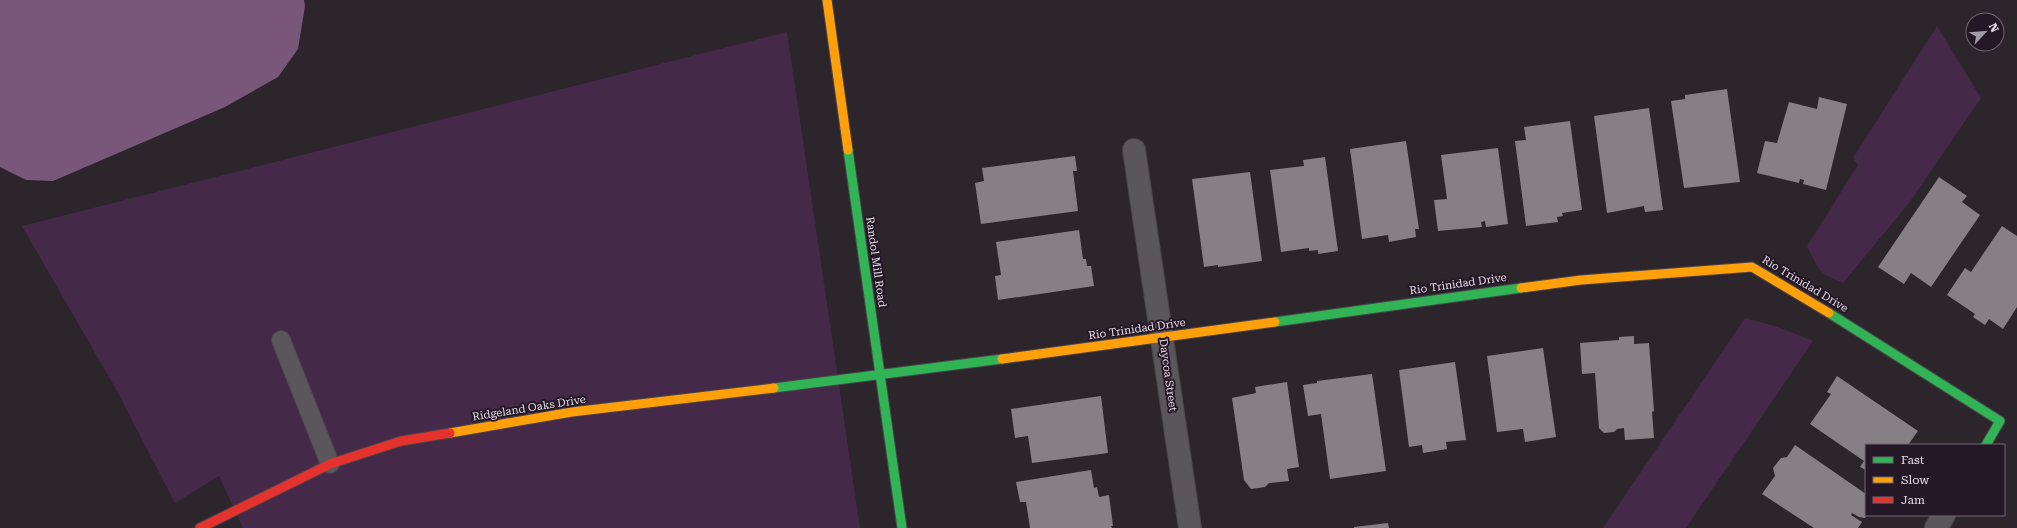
<svg xmlns="http://www.w3.org/2000/svg" width="2017" height="528" font-family="'Roboto Serif',serif">
	<style>
		.green { fill: #442948 }
		.water { fill: #78577b }
		.building { fill: #868086 }
		.lines { fill: none; stroke-linecap: round; stroke-linejoin: round }
		.lane-casing { stroke: #4a444b; stroke-width: 20 }
		.street-casing { stroke: #4a444b; stroke-width: 24 }
		.fast-casing { stroke: #4a444b; stroke-width: 11 }
		.slow-casing { stroke: #4a444b; stroke-width: 11 }
		.jam-casing { stroke: #4a444b; stroke-width: 11 }
		.lane { stroke: #5b565b; stroke-width: 18 }
		.street { stroke: #5b565b; stroke-width: 22 }
		.fast { stroke: #30b455; stroke-width: 9 }
		.slow { stroke: #ff9f0a; stroke-width: 9 }
		.jam { stroke: #e5322d; stroke-width: 9 }
		.labels { text-anchor: middle; dominant-baseline: central; stroke-width: 4; stroke-linejoin: round; paint-order: stroke }
		.street-label { font-size: 11px; fill: #e4dbe5; stroke: #241826 }
	</style>
	<rect width="100%" height="100%" fill="#2c262c"/>
	<!-- green -->
	<path class="green" d="M1937 26 1981 98 1909 203 1843 283C1817 272 1820 271 1807 246L1858 165 1853 158Z
		M787 32 860 528H243L219 476 175 503 117 391 22 226Z
		M1745 318 1778 327 1813 341 1686 528H1603Z"/>
	<!-- water -->
	<path class="water" d="M0 0H304L305 6 298 49 278 77 225 107 53 181 26 180 0 167Z"/>
	<!-- building -->
	<path class="building" d="M1727 89 1740 182 1684 188 1671 101 1685 99V95Z
		M1819 97 1847 104 1826 190 1803 184 1804 180 1800 179 1799 183 1757 173 1765 141 1777 143 1789 102 1817 109Z
		M1649 108 1663 210 1645 212 1644 206 1607 213 1594 116Z
		M1570 121 1582 210 1562 213 1563 216 1557 217 1558 222 1526 226 1515 141 1526 140 1524 127Z
		M1406 141 1419 229H1415L1416 237 1389 242 1388 235 1362 239 1350 149Z
		M1498 148 1508 224 1486 227 1485 221 1481 222 1482 227 1438 231 1434 200 1447 199 1441 155Z
		M1075 156 1077 171H1073L1078 211 981 224 975 183 984 181 982 168Z
		M1325 157 1338 251 1318 254V250L1309 251V248L1281 252 1270 170 1304 166 1303 160Z
		M1250 172 1262 261 1218 267V265L1204 267 1192 179Z
		M1939 177 1967 196 1962 202 1980 215 1931 287 1911 273 1904 284 1878 267Z
		M2002 226 2017 236V307L2003 329 1989 319 1985 325 1973 317 1975 314 1947 295 1965 268 1971 272Z
		M1079 230 1083 259H1086L1087 266H1091L1094 286 998 300 995 276 1001 275 996 242Z
		M1634 336V344L1649 343 1654 411 1652 412 1654 438 1625 440 1624 428 1617 429 1614 432 1604 433 1599 428 1595 373 1582 374 1580 343 1619 340V337Z
		M1543 348 1556 437 1525 442 1523 429 1497 432 1487 356Z
		M1455 362 1466 440 1446 442 1447 449 1423 453 1422 445 1409 447 1399 370Z
		M1372 374 1386 471 1330 479 1321 414 1308 416 1303 385 1317 383V381Z
		M1837 376 1918 431 1908 445H1866V470L1860 467 1864 461 1810 424 1831 394 1827 392Z
		M1287 382 1299 467 1287 469 1289 481 1269 483 1265 487 1251 489 1244 480 1232 398 1256 393 1255 387Z
		M1101 396 1108 453 1032 463 1028 436 1015 438 1011 409Z
		M1795 445 1866 494 1867 515 1865 518 1859 517 1852 513 1851 515 1862 522 1858 528H1814L1762 494 1775 476 1773 468 1781 458 1787 457Z
		M1091 470 1094 488 1097 487 1099 497 1109 495 1113 526H1111L1112 528H1030L1026 502H1020L1016 482Z
		M1388 523 1389 528H1354V527Z"/>
	<g class="lines">
		<defs>
			<path id="lane" d="M281 340 330 464"/>
			<path id="street" d="M1134 150 1190 528
				M1936 528 1944 515"/>
			<path id="fast" d="M848 150 902 528
				M1829 313 2000 421 1986 445
				M1275 322 1521 288
				M774 388 1002 359"/>
			<path id="slow" d="M827 0 848 150
				M1521 288 1581 280 1752 267 1829 313
				M1002 359 1275 322
				M450 433 572 412 774 388"/>
			<path id="jam" d="M200 528 330 464 401 441 450 433"/>
		</defs>
		<!-- lane casing -->
		<use href="#lane" class="lane-casing"/>
		<!-- street casing -->
		<use href="#street" class="street-casing"/>
		<!-- fast casing -->
		<use href="#fast" class="fast-casing"/>
		<!-- slow casing -->
		<use href="#slow" class="slow-casing"/>
		<!-- jam casing -->
		<use href="#jam" class="jam-casing"/>
		<!-- lane -->
		<use href="#lane" class="lane"/>
		<!-- street -->
		<use href="#street" class="street"/>
		<!-- fast -->
		<use href="#fast" class="fast"/>
		<!-- slow -->
		<use href="#slow" class="slow"/>
		<!-- jam -->
		<use href="#jam" class="jam"/>
	</g>
	<g class="labels">
		<!-- street labels -->
		<g class="street-label">
			<text transform="translate(876 262) rotate(82)">Randol Mill Road</text>
			<text transform="translate(1458 284) rotate(-8)">Rio Trinidad Drive</text>
			<text transform="translate(1805 284) rotate(31)">Rio Trinidad Drive</text>
			<text transform="translate(1137 329) rotate(-8)">Rio Trinidad Drive</text>
			<text transform="translate(1168 375) rotate(82)">Daycoa Street</text>
			<text transform="translate(529 408) rotate(-9)">Ridgeland Oaks Drive</text>
		</g>
	</g>
	<!-- legend -->
	<rect x="1865" y="444" width="140" height="72" fill="#241826" stroke="#716672"/>
	<rect x="1873" y="457" width="20" height="6" fill="#30b455" stroke="#716672"/>
	<text x="1901" y="464" font-size="12" fill="#e4dbe5">Fast</text>
	<rect x="1873" y="477" width="20" height="6" fill="#ff9f0a" stroke="#716672"/>
	<text x="1901" y="484" font-size="12" fill="#e4dbe5">Slow</text>
	<rect x="1873" y="497" width="20" height="6" fill="#e5322d" stroke="#716672"/>
	<text x="1901" y="504" font-size="12" fill="#e4dbe5">Jam</text>
	<!-- north arrow -->
	<g transform="translate(1985 32) rotate(64)"><circle r="19" fill="#241826" stroke="#716672"/>
	<path d="M0-3L7 15L0 10L-7 15Z" fill="#a49ca4"/>
	<text y="-6" font-size="11" font-weight="bold" text-anchor="middle" fill="#e4dbe5">N</text>
	</g>
</svg>
